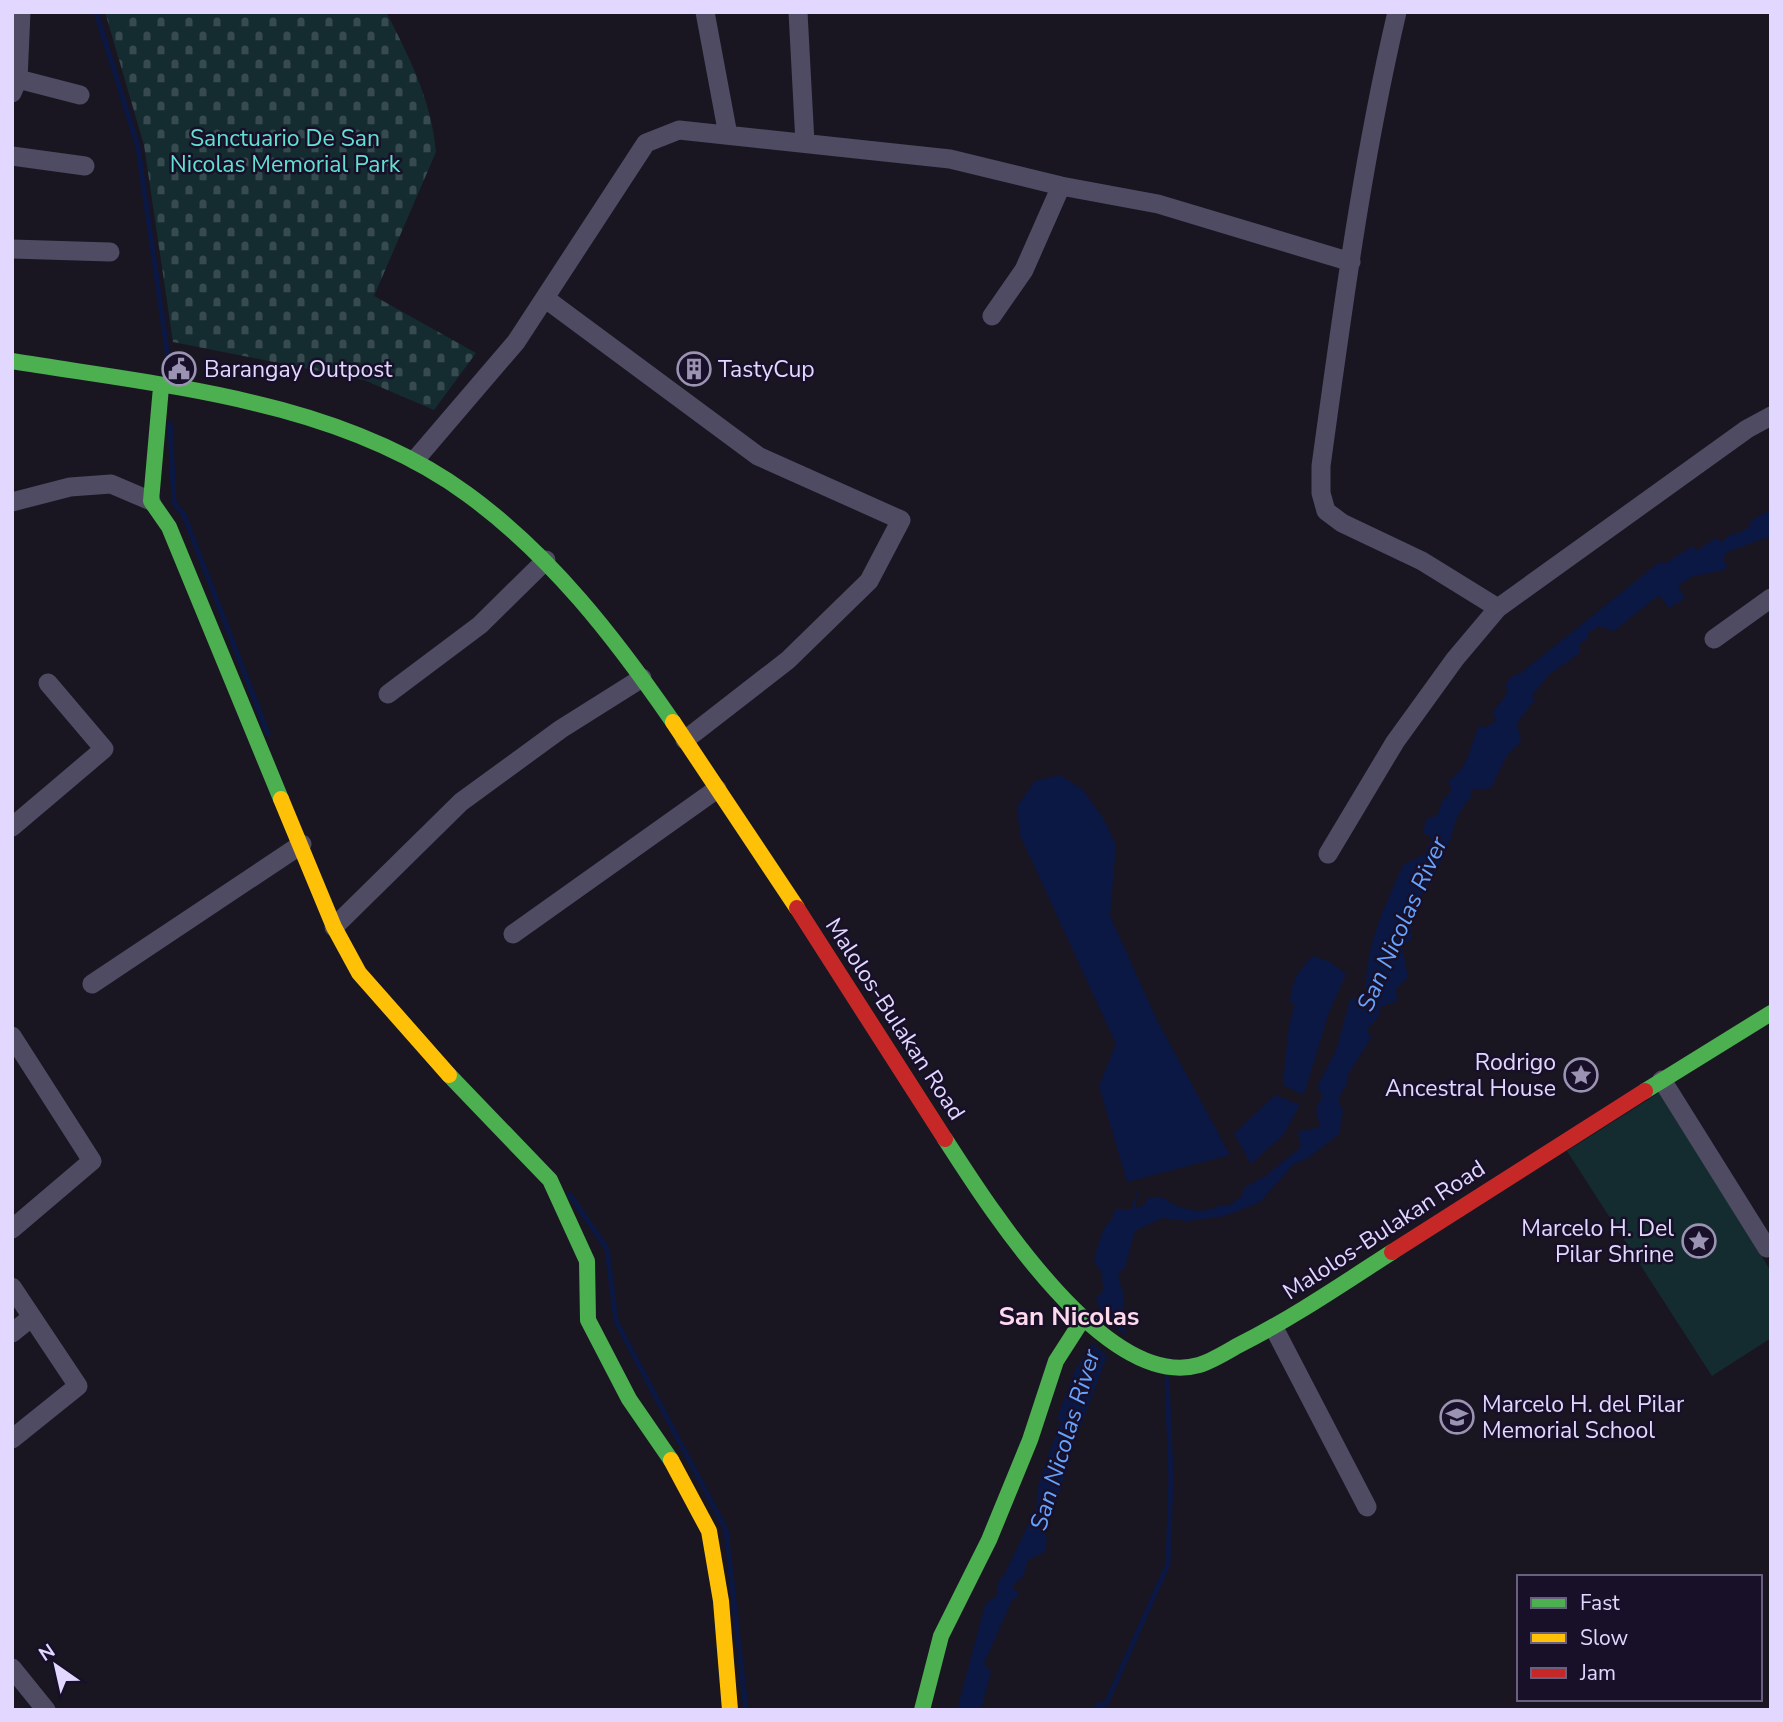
<svg xmlns="http://www.w3.org/2000/svg" width="1783" height="1722" font-family="'Nunito Sans',sans-serif">
	<style>
		.cemetery { fill: url(#cemetery-stones) }
		.park { fill: #142c30 }
		.water { fill: #0c1844 }
		.lines { fill: none; stroke-linecap: round; stroke-linejoin: round }
		.stream { stroke: #0c1844; stroke-width: 5 }
		.street { stroke: #4f4b63; stroke-width: 19 }
		.fast { stroke: #4caf50; stroke-width: 16 }
		.slow { stroke: #ffc107; stroke-width: 16 }
		.jam { stroke: #c62828; stroke-width: 16 }
		.labels { text-anchor: middle; dominant-baseline: central; stroke-width: 5; stroke-linejoin: round; paint-order: stroke }
		.park-label { font-size: 23px; fill: #62e0d2; stroke: #171028 }
		.poi-label { font-size: 23px; fill: #e1d7ff; stroke: #171028; text-anchor: start }
		.street-label { font-size: 23px; fill: #e1d7ff; stroke: #171028 }
		.water-label { font-size: 24px; font-style: italic; fill: #65a3ff; stroke: #171028 }
		.quarter-label { font-size: 26px; font-weight: bold; fill: #ffd9ec; stroke: #171028 }
	</style>
	<defs>
		<pattern id="cemetery-stones" width="16" height="16" patternUnits="userSpaceOnUse" patternTransform="scale(1.75)"><rect width="16" height="16" fill="#142c30"/><path d="M2 7V4a2 2 0 0 1 4 0v3zM10 15v-3a2 2 0 0 1 4 0v3z" fill="#364a4f"/></pattern>
	</defs>
	<rect width="100%" height="100%" fill="#191622"/>
	<!-- cemetery -->
	<path class="cemetery" d="M105 12H386C409 56 432 102 436 152L374 296 476 353 434 410 364 380 173 342 144 145Z"/>
	<!-- park -->
	<path class="park" d="M1665 1089 1771 1272V1338L1712 1376 1567 1151Z"/>
	<!-- water -->
	<path class="water" d="M1771 509V536L1727 552 1723 560 1727 565 1725 570 1693 576 1678 586 1685 598 1669 608 1659 595 1614 631 1599 626 1587 634V639L1580 644V653L1549 675 1532 695 1535 700 1517 723 1521 742 1507 755 1491 788 1470 790 1472 796C1452 818 1457 824 1447 849 1436 877 1406 907 1412 939L1402 946 1408 977 1396 989 1397 1001 1380 1007 1378 1018 1367 1029 1371 1038 1347 1076V1083L1338 1100 1343 1111 1339 1134 1307 1159 1294 1164 1260 1202 1225 1216 1188 1221 1162 1218 1135 1231 1125 1267 1118 1275 1123 1293 1125 1335 1101 1315 1096 1298 1103 1291 1102 1273 1094 1261C1098 1246 1101 1228 1113 1218L1115 1209H1132L1137 1189 1136 1208 1144 1205 1148 1198 1162 1197C1175 1207 1195 1214 1211 1209 1219 1206 1220 1204 1228 1206L1241 1197 1245 1187 1264 1177 1301 1147 1298 1132 1320 1127 1316 1109 1323 1095 1317 1087 1337 1048 1350 999 1366 996C1364 948 1384 908 1403 865L1425 854 1432 838 1423 832 1427 818 1437 816 1444 797 1447 798 1452 787 1447 783C1472 762 1467 753 1479 726L1487 727 1497 720 1492 713 1508 692 1505 685 1512 676 1521 673 1661 561 1664 564 1693 546 1696 551 1716 538 1721 542 1734 532 1736 535 1751 526 1749 522Z
		M1060 775 1083 790 1103 818 1116 845 1110 916 1157 1020 1230 1155 1127 1182 1099 1086 1116 1044 1020 835 1017 806 1035 781Z
		M1313 956 1330 962 1346 974 1328 1015 1304 1095 1283 1085V1080C1287 1054 1286 1029 1295 1005L1290 1002C1292 981 1298 970 1313 956Z
		M1275 1095 1300 1105 1283 1135 1251 1164 1234 1134Z
		M1092 1343 1107 1356 1067 1463 1069 1464 1052 1514 1044 1528 1047 1539 1045 1552 1028 1560 1023 1577 1014 1584V1589L1020 1595 1012 1600 984 1664 991 1671 981 1710H957L985 1605 998 1594 997 1583 1004 1575 1036 1509 1039 1481 1061 1421 1057 1419 1075 1370Z"/>
	<g class="lines">
		<!-- stream -->
		<path class="stream" d="M96 12 138 147 170 371
			M170 424 174 503 184 515 268 734
			M570 1195 607 1249 616 1321 726 1530 746 1710
			M1096 1710 1098 1705 1106 1704 1168 1564 1171 1477 1167 1379"/>
		<!-- street -->
		<path class="street" d="M705 12 728 135
			M798 12 805 143
			M1397 12C1362 161 1342 314 1321 466V493L1326 511 1342 523 1422 561 1498 608
			M18 79 80 95
			M12 93 18 79 21 12
			M12 156 85 166
			M12 249 110 252
			M546 299 758 456 901 520 869 581 788 660 685 740
			M992 316 1024 270 1061 186
			M415 460 516 342 646 143 679 130 950 159 1061 186 1158 204 1351 262
			M12 502 70 487 111 484 151 501
			M1714 639 1771 598
			M388 694 480 625 546 560
			M12 827 104 749 48 683
			M1328 854 1395 742 1455 659 1498 608 1747 429 1771 416
			M334 927 461 802 561 729 642 678
			M513 934 717 789
			M92 984 302 844
			M12 1036 92 1161 12 1229
			M1662 1080 1767 1248
			M12 1287 78 1386 12 1439
			M1274 1328 1367 1507
			M12 1333 32 1317
			M12 1668 46 1710"/>
		<!-- fast -->
		<path class="fast" d="M12 361C165 386 338 400 467 494 551 555 615 638 673 722
			M161 387 151 501 169 527 281 799
			M449 1075 550 1180 587 1261 588 1320 629 1399 671 1460
			M1645 1091 1771 1013
			M945 1139C987 1204 1105 1392 1199 1365 1212 1361 1225 1353 1237 1346 1291 1319 1341 1285 1392 1252
			M922 1710 941 1636 989 1540 1030 1440 1056 1361 1083 1319"/>
		<!-- slow -->
		<path class="slow" d="M673 722 797 908
			M281 799 334 927 359 973 449 1075
			M671 1460 709 1531 721 1601 730 1710"/>
		<!-- jam -->
		<path class="jam" d="M797 908 945 1139
			M1392 1252 1645 1091"/>
	</g>
	<!-- icons -->
	<defs>
		<symbol id="civic-ring" viewBox="-11 -11 22 22"><circle r="9.5" fill="#171028" stroke="#9b93b2" stroke-width="1.5"/><path d="M-.6-6.5H3V-4.5H.6V-3L4-1V1h2V6H-6V1h2V-1L-.6-3ZM-1.2 2.5V6h2.4V2.5Z" fill="#9b93b2"/></symbol>
		<symbol id="building-ring" viewBox="-11 -11 22 22"><circle r="9.5" fill="#171028" stroke="#9b93b2" stroke-width="1.5"/><path d="M-4-6H4V6H1V3H-1V6H-4ZM-2.5-4.3h1.7v1.8h-1.7ZM.8-4.3h1.7v1.8H.8ZM-2.5-1h1.7V.8h-1.7ZM.8-1h1.7V.8H.8Z" fill="#9b93b2"/></symbol>
		<symbol id="sight-ring" viewBox="-11 -11 22 22"><circle r="9.5" fill="#171028" stroke="#9b93b2" stroke-width="1.5"/><path d="M0-6L1.8-2.2L6-1.7L2.9 1.2L3.7 5.4L0 3.3L-3.7 5.4L-2.9 1.2L-6-1.7L-1.8-2.2Z" fill="#9b93b2"/></symbol>
		<symbol id="school-ring" viewBox="-11 -11 22 22"><circle r="9.5" fill="#171028" stroke="#9b93b2" stroke-width="1.5"/><path d="M0-5L7-2L0 1L-7-2ZM-4 1L0 2.5L4 1V4Q0 6-4 4Z" fill="#9b93b2"/></symbol>
	</defs>
	<g fill-rule="evenodd">
		<use href="#civic-ring" x="160" y="350" width="38" height="38"/>
		<use href="#building-ring" x="675" y="350" width="38" height="38"/>
		<use href="#sight-ring" x="1562" y="1056" width="38" height="38"/>
		<use href="#sight-ring" x="1680" y="1222" width="38" height="38"/>
		<use href="#school-ring" x="1438" y="1398" width="38" height="38"/>
	</g>
	<g class="labels">
		<!-- park labels -->
		<g class="park-label">
			<text x="285" y="138">Sanctuario De San<tspan x="285" dy="26">Nicolas Memorial Park</tspan></text>
		</g>
		<!-- poi labels -->
		<g class="poi-label">
			<text x="204" y="369">Barangay Outpost</text>
			<text x="718" y="369">TastyCup</text>
			<text x="1556" y="1062" text-anchor="end">Rodrigo<tspan x="1556" dy="26">Ancestral House</tspan></text>
			<text x="1674" y="1228" text-anchor="end">Marcelo H. Del<tspan x="1674" dy="26">Pilar Shrine</tspan></text>
			<text x="1482" y="1404">Marcelo H. del Pilar<tspan x="1482" dy="26">Memorial School</tspan></text>
		</g>
		<!-- street labels -->
		<g class="street-label">
			<text transform="translate(895 1019) rotate(57)">Malolos-Bulakan Road</text>
			<text transform="translate(1384 1230) rotate(-33)">Malolos-Bulakan Road</text>
		</g>
		<!-- water labels -->
		<g class="water-label">
			<text transform="translate(1402 924) rotate(-66)">San Nicolas River</text>
			<text transform="translate(1065 1440) rotate(-73)">San Nicolas River</text>
		</g>
		<!-- quarter labels -->
		<g class="quarter-label">
			<text x="1069" y="1316">San Nicolas</text>
		</g>
	</g>
	<!-- border -->
	<rect width="1783" height="1722" fill="none" stroke="#e1d7ff" stroke-width="28"/>
	<!-- legend -->
	<rect x="1517" y="1575" width="245" height="126" fill="#171028" stroke="#68607e" stroke-width="2"/>
	<rect x="1531" y="1598" width="35" height="10" fill="#4caf50" stroke="#68607e" stroke-width="2"/>
	<text x="1580" y="1610" font-size="21" fill="#e1d7ff">Fast</text>
	<rect x="1531" y="1633" width="35" height="10" fill="#ffc107" stroke="#68607e" stroke-width="2"/>
	<text x="1580" y="1645" font-size="21" fill="#e1d7ff">Slow</text>
	<rect x="1531" y="1668" width="35" height="10" fill="#c62828" stroke="#68607e" stroke-width="2"/>
	<text x="1580" y="1680" font-size="21" fill="#e1d7ff">Jam</text>
	<!-- north arrow -->
	<g transform="translate(56 1666) rotate(326)" stroke="#171028" stroke-width="5" paint-order="stroke">
	<path d="M0-5L12 26L0 18L-12 26Z" fill="#e1d7ff"/>
	<text y="-10" font-size="19" font-weight="bold" text-anchor="middle" fill="#e1d7ff">N</text>
	</g>
</svg>
